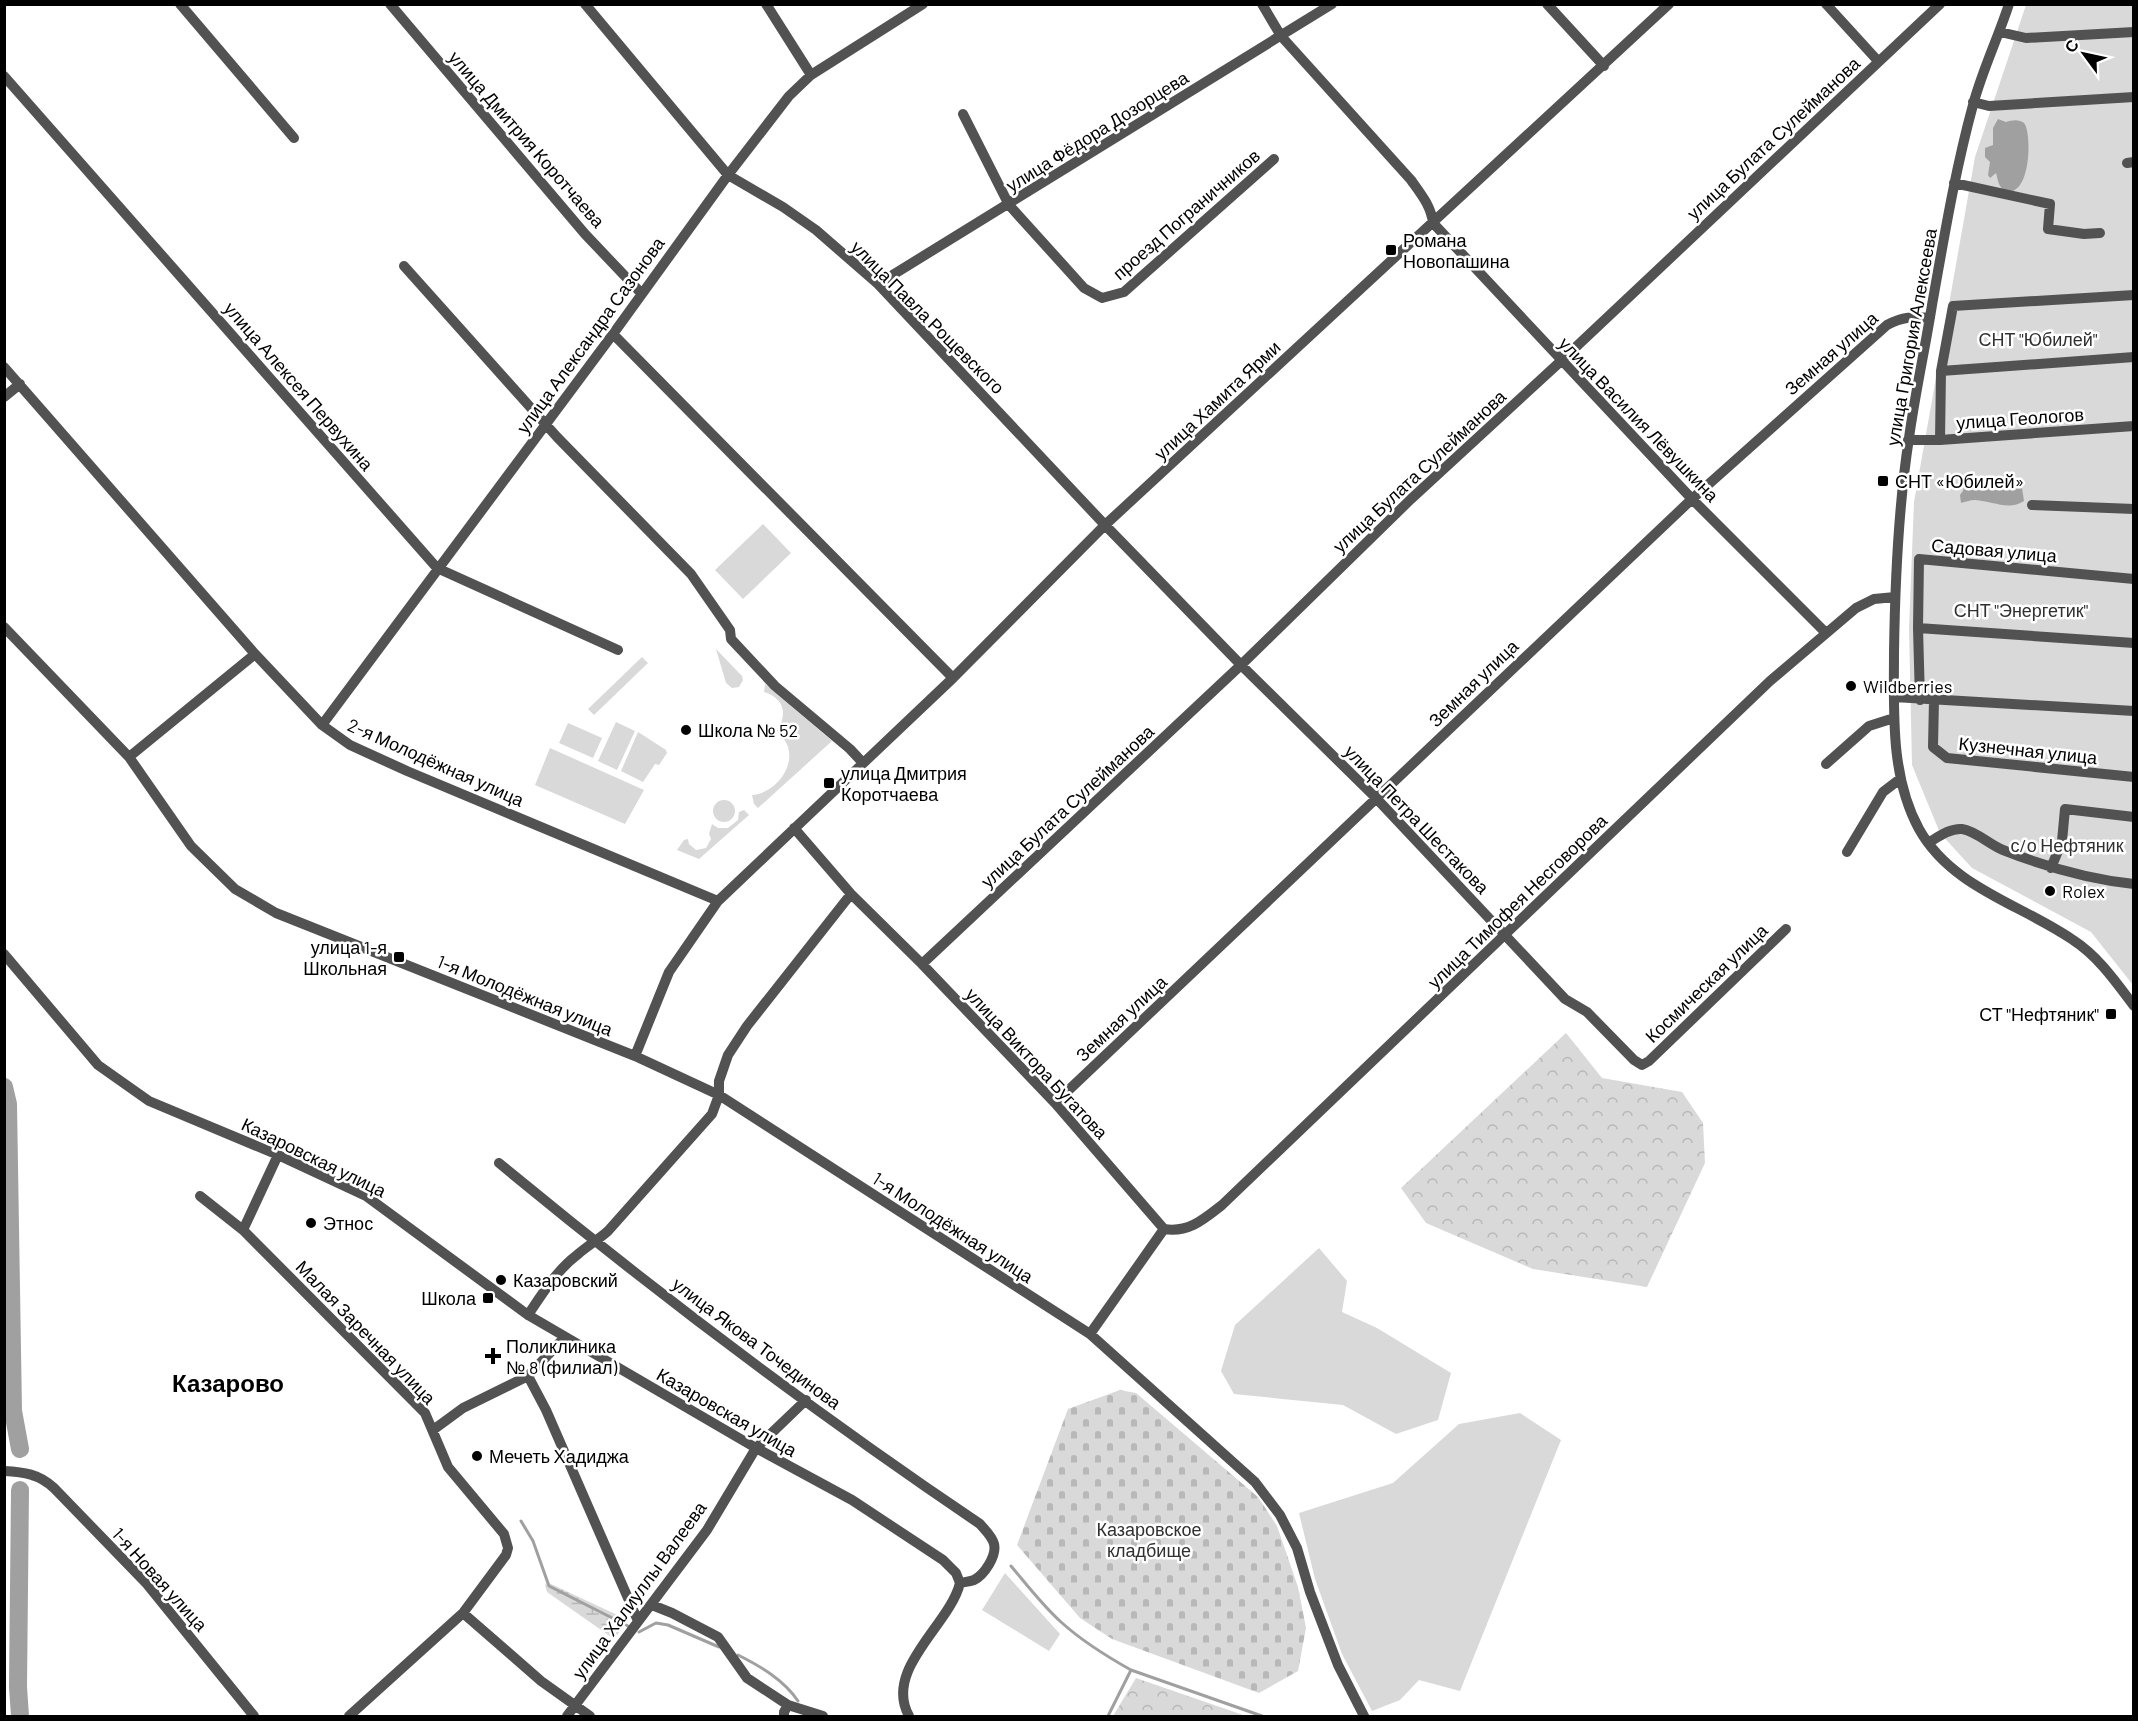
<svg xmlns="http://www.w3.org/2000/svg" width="2138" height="1721" font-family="Barlow,sans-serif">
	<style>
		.green { fill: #d9d9d9 }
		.forest { fill: url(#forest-crowns) }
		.wetland { fill: url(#wetland-marsh) }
		.cemetery { fill: url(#cemetery-stones) }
		.water { fill: #a0a0a0 }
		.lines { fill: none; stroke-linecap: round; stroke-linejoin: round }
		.stream { stroke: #a0a0a0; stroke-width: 3 }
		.river { stroke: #a0a0a0; stroke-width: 18 }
		.minor { stroke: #525252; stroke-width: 10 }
		.poi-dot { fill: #000; stroke: #fff; stroke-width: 2 }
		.labels { text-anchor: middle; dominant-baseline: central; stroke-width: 5; stroke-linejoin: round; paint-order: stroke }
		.street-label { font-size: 18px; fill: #000; stroke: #fff }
		.poi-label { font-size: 18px; fill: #000; stroke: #fff; text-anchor: start }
		.park-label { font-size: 18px; fill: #303030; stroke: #fff }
		.district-label { font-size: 24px; font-weight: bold; fill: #000; stroke: #fff }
	</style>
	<defs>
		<pattern id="forest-crowns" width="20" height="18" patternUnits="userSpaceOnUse" patternTransform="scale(1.5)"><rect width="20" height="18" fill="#d9d9d9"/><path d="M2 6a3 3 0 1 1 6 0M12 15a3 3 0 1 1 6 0" fill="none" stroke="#b8b8b8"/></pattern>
		<pattern id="wetland-marsh" width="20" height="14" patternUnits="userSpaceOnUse" patternTransform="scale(1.5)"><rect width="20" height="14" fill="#d9d9d9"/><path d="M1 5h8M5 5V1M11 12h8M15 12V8" fill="none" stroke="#b8b8b8"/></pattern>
		<pattern id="cemetery-stones" width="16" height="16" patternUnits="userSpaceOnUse" patternTransform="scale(1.5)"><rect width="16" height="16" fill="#d9d9d9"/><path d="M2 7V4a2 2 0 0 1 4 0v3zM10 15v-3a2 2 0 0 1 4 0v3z" fill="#b8b8b8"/></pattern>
	</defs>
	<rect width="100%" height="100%" fill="#fff"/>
	<!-- green -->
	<path class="green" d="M2026 5H2133V985L2091 932 1972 868 1940 833 1912 765 1909 628 1914 502 1975 157Z
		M763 524 791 553 743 599 715 570Z
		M716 649 742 676 743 680 739 687 732 688 726 683Z
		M642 657 648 663 594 715 588 709Z
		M765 684 832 741 758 808 754 804 752 795C773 794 795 769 788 747 786 741 782 736 777 731 788 714 784 698 764 692Z
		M616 722 635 731 617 770 598 761Z
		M568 723 602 738 593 758 559 743Z
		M638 732 666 750 667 753 659 765 655 764 643 782 621 771Z
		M550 748 644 790 625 824 535 785Z
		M713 811a11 11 0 1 1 22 0a11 11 0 1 1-22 0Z
		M744 810 749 815 699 859 677 850 684 840 688 839 689 844 696 850 706 848 711 839 709 834 712 824 718 828H728L738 820 739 812Z
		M1319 1248 1347 1281 1342 1312 1377 1328 1451 1373 1438 1420 1396 1434 1343 1405 1234 1394 1221 1371 1235 1325Z
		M1520 1413 1561 1440 1460 1691 1419 1680 1400 1700 1372 1711 1342 1654 1315 1579 1299 1513 1393 1483 1459 1424Z
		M1005 1573 1060 1634 1049 1651 982 1610Z"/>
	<!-- forest -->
	<path class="forest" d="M1566 1033 1602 1078 1682 1092 1703 1123 1705 1163 1647 1287 1533 1269 1426 1223 1401 1188Z
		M1136 1678 1246 1716H1113Z"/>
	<!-- wetland -->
	<path class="wetland" d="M547 1583 551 1584 628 1620 614 1639 547 1592 545 1585Z"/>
	<!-- cemetery -->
	<path class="cemetery" d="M1120 1390 1136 1393 1258 1497 1277 1526 1298 1587 1306 1628 1298 1671 1259 1693 1112 1639 1080 1618 1017 1545 1068 1409Z"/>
	<!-- water -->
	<path class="water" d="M1998 119 2006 122C2012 120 2019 119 2024 123 2032 132 2031 196 2007 191 1998 189 1998 179 1996 173L1990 178 1988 175 1990 162 1985 157V148L1993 145V128Z
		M1979 483 2003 484 2022 488 2024 501C2009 511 1992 501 1975 500 1970 500 1965 502 1961 503L1960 495 1963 491 1964 485Z"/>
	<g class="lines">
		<!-- stream -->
		<path class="stream" d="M521 1521 533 1541 549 1586 630 1627
			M1011 1566C1027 1585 1043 1606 1061 1622 1083 1642 1106 1656 1131 1670
			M639 1632 656 1623 668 1625 719 1647
			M738 1655C760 1666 784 1680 798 1701
			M1108 1716 1131 1670 1262 1716"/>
		<!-- river -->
		<path class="river" d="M4 1087 8 1104 13 1411 20 1449
			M20 1490 18 1687 20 1716"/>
		<!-- minor -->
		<path class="minor" d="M180 4 294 138
			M390 4 585 234 641 293
			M585 4 728 175 783 207 816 230 878 284 1105 525 1241 665 1376 798 1565 999 1587 1012 1634 1060 1642 1065 1649 1061 1786 929
			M766 4 811 75
			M1262 4 1281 36 1411 180C1421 194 1431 206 1433 223L1692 499 1826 633
			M1547 4 1604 66
			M1826 4 1878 61
			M2009 4C1998 38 1982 71 1973 105 1955 171 1944 238 1932 305 1925 349 1915 394 1909 438 1898 509 1895 581 1894 653 1894 711 1890 776 1919 829 1952 888 2021 904 2073 940 2098 956 2116 982 2134 1006
			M2000 32 2026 38 2134 32
			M4 76 437 568 618 650
			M1973 102 1989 106 2134 97
			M963 114 1009 205 1084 288 1102 298 1124 292 1274 159
			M2127 163 2134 162
			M1954 183 2050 204 2048 229 2084 234 2100 233
			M404 266 557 437 691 574 730 630 731 639 775 686 850 749 863 763
			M878 284 1332 4
			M613 334 953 678
			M4 367 255 654 322 725 350 745 407 771 718 901
			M1941 371 2134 357
			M4 397 20 384
			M1908 440H1940L2134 426
			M1940 440 1941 371 1953 306 2134 295
			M2032 505 2134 509
			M4 627 129 757 191 846 235 889 276 913 635 1056 719 1095 1090 1334 1255 1482 1280 1515 1297 1548 1310 1592 1338 1665 1364 1716
			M1918 628 2134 643
			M1894 697 2134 711
			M1920 700 1918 628 1919 559 2134 579
			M1934 700 1933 747 1947 758 2134 777
			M322 725 613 334 728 175 789 96 811 75 923 4
			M129 757 255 654
			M1826 764 1869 726 1894 718
			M794 828 851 894 922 964 1055 1103 1164 1229
			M1928 843C1938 837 1950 828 1962 829 1976 831 1990 845 2003 850 2046 867 2088 879 2134 884
			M1847 852 1883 792 1900 779
			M2051 868 2062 841 2065 809 2134 817
			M4 954 98 1065 149 1101 278 1155 366 1196 528 1315 756 1448 852 1500 943 1560 956 1573 960 1583
			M922 964 1241 665 1411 499 1561 361 1940 4
			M635 1056 669 972 718 901 953 678 1105 525 1669 4
			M1055 1103 1692 499 1887 325C1902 317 1914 316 1930 318
			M499 1163C654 1291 814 1412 980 1524 985 1530 992 1536 994 1544 997 1556 984 1575 974 1580 969 1582 964 1582 960 1583
			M200 1196 243 1230 425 1413 448 1467 504 1534 508 1548 506 1555 463 1613 541 1681 590 1716
			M1164 1229C1189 1233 1204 1219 1222 1205L1770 681 1856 608 1874 599 1895 597
			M243 1230 278 1155
			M528 1315C542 1294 557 1270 577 1255 587 1246 598 1240 608 1231L712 1114 719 1095V1081L728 1055 747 1026 851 894
			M1090 1334 1164 1229
			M528 1376 546 1410 638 1621
			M433 1430 463 1408 528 1376 565 1337
			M4 1471C24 1472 39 1474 54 1488L147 1584 254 1716
			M652 1605 672 1613 718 1637 747 1678 788 1705 823 1716
			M349 1716 463 1613
			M567 1716 707 1530 756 1448 806 1400
			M784 1716V1712L788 1705
			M909 1716C883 1669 950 1625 960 1583"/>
	</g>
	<!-- markers -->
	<g class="poi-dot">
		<rect x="1385" y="244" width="12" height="12" rx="3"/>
		<rect x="1877" y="475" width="12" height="12" rx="3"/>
		<circle cx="1851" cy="686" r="6"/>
		<circle cx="686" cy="730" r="6"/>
		<rect x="823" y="777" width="12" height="12" rx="3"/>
		<circle cx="2050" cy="891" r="6"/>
		<rect x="393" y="951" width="12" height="12" rx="3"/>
		<rect x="2105" y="1008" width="12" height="12" rx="3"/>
		<circle cx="311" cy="1223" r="6"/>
		<circle cx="501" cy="1280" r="6"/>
		<rect x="482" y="1292" width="12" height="12" rx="3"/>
		<path d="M490 1347h6v6h6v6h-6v6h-6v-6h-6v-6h6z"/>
		<circle cx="477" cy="1456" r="6"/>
	</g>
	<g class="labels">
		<!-- street labels -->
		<g class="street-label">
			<text transform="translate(1097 131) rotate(-32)">улица Фёдора Дозорцева</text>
			<text transform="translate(1773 138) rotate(-43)">улица Булата Сулейманова</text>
			<text transform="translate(527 139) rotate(49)">улица Дмитрия Коротчаева</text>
			<text transform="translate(1186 214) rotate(-41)">проезд Пограничников</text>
			<text transform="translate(928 317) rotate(45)">улица Павла Рощевского</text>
			<text transform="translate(590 335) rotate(-54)">улица Александра Сазонова</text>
			<text transform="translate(1911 337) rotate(-80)">улица Григория Алексеева</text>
			<text transform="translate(1831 353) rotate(-41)">Земная улица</text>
			<text transform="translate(299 386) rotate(49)">улица Алексея Первухина</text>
			<text transform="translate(1217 400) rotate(-43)">улица Хамита Ярми</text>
			<text transform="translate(2020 418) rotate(-4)">улица Геологов</text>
			<text transform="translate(1639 419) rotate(46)">улица Василия Лёвушкина</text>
			<text transform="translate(1419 471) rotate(-43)">улица Булата Сулейманова</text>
			<text transform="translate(1994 550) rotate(5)">Садовая улица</text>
			<text transform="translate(1473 683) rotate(-44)">Земная улица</text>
			<text transform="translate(2028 750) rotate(6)">Кузнечная улица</text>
			<text transform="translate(436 762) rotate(24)">2-я Молодёжная улица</text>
			<text transform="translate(1067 806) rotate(-43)">улица Булата Сулейманова</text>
			<text transform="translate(1417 819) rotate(46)">улица Петра Шестакова</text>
			<text transform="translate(1517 901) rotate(-44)">улица Тимофея Несговорова</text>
			<text transform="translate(1706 983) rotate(-44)">Космическая улица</text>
			<text transform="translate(525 995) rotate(22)">1-я Молодёжная улица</text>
			<text transform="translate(1121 1018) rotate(-43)">Земная улица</text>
			<text transform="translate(1037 1063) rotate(47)">улица Виктора Бугатова</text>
			<text transform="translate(314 1157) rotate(26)">Казаровская улица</text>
			<text transform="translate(953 1227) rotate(33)">1-я Молодёжная улица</text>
			<text transform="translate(366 1332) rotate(46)">Малая Заречная улица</text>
			<text transform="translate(757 1343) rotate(37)">улица Якова Точединова</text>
			<text transform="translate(727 1412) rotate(30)">Казаровская улица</text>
			<text transform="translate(160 1579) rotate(48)">1-я Новая улица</text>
			<text transform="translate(639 1590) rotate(-54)">улица Халиуллы Валеева</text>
		</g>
		<!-- poi labels -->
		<g class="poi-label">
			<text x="1403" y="240">Романа<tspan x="1403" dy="21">Новопашина</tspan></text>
			<text x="1895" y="481">СНТ «Юбилей»</text>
			<text x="1863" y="686">Wildberries</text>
			<text x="698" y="730">Школа № 52</text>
			<text x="841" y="773">улица Дмитрия<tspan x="841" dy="21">Коротчаева</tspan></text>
			<text x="2062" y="891">Rolex</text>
			<text x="387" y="947" text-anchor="end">улица 1-я<tspan x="387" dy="21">Школьная</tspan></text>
			<text x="2099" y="1014" text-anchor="end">СТ "Нефтяник"</text>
			<text x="323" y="1223">Этнос</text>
			<text x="513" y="1280">Казаровский</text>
			<text x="476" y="1298" text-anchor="end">Школа</text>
			<text x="506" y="1346">Поликлиника<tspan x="506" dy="21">№ 8 (филиал)</tspan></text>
			<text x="489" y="1456">Мечеть Хадиджа</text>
		</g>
		<!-- park labels -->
		<g class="park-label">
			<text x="2038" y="339">СНТ "Юбилей"</text>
			<text x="2021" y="610">СНТ "Энергетик"</text>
			<text x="2067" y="845">с/о Нефтяник</text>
			<text x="1149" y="1529">Казаровское<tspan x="1149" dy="21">кладбище</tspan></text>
		</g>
		<!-- district labels -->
		<g class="district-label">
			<text x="228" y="1382">Казарово</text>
		</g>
	</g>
	<!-- border -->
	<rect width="2138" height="1721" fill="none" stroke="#000000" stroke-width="12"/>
	<!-- north arrow -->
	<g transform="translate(2084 54) rotate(303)" stroke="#ffffff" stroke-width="4.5" paint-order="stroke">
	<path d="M0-4.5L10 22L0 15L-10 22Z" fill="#000000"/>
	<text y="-9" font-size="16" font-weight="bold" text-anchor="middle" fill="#000000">С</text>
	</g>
</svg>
